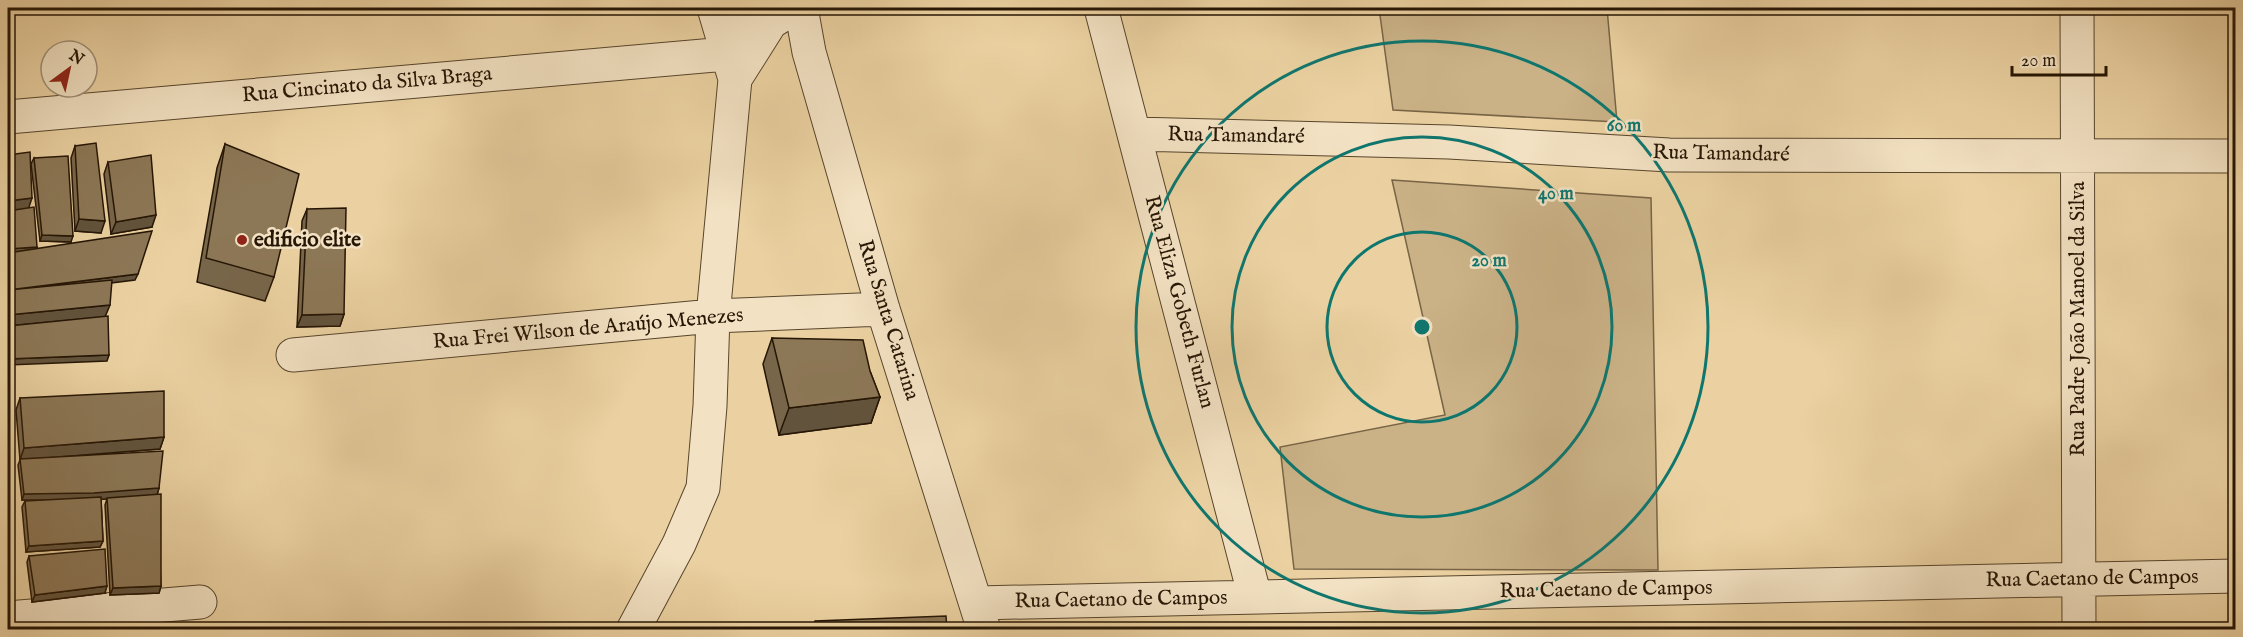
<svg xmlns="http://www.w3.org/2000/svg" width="2243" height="637" font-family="'IM FELL English',serif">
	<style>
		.green { fill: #cab186; stroke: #786446; stroke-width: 1.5 }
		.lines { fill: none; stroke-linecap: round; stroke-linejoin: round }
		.minor-casing { stroke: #57452c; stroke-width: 35 }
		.minor { stroke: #f2e1c2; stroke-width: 33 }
		.wall { fill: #78664a; stroke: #261605; stroke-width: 1.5 }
		.shaded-wall { fill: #62533c; stroke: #261605; stroke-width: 1.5 }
		.building { fill: #8c7756; stroke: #261605; stroke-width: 1.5 }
		.ring { fill: none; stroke: #0f766e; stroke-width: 3 }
		.poi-dot { fill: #8f2418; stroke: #f2e1c2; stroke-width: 2 }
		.labels { text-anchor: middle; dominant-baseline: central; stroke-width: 5; stroke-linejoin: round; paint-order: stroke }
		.street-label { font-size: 21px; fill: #261605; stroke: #f2e1c2 }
		.poi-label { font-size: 21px; font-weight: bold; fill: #261605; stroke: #f2e1c2; text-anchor: start }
		.centre { fill: #0f766e; stroke: #f2e1c2; stroke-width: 3 }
		.ring-label { font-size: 18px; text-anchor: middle; font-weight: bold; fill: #0f766e; stroke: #f2e1c2; stroke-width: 5; stroke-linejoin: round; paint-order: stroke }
	</style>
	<rect width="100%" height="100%" fill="#ebd1a1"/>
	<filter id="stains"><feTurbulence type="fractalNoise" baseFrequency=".00333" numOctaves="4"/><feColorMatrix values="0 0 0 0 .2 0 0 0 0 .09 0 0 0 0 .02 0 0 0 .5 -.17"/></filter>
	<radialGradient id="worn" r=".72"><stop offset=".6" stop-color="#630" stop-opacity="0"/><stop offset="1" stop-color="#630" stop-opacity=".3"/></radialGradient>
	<!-- green -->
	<path class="green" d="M1379 8H1607L1617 122 1393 110Z
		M1392 180 1651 198 1658 570 1294 569 1280 447 1445 415Z"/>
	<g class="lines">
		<defs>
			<path id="minor" d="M715 8C735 30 769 32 789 8
				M801 8 809 52 883 309 984 630
				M1101 8 1255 597
				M2077 8 2079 630
				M735 79 771 22
				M8 117 726 54
				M1135 134 1449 142 1669 155 2236 156
				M293 355 713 316 883 309
				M977 603 2236 576
				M8 618 200 602
				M633 630 679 544 703 488 710 406 713 316 735 79 714 8"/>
		</defs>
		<!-- minor casing -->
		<use href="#minor" class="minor-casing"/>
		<!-- minor -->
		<use href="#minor" class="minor"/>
	</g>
	<!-- wall -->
	<path class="wall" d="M225 144 274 277 265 301 197 282 217 168Z
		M75 146 101 233 75 231 71 158Z
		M34 158 71 242 40 241 31 164Z
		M108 162 152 227 111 234 104 174Z
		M307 209 344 314 340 326 297 327 302 221Z
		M772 338 870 371 880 397 871 423 779 435 763 364Z
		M20 398 164 437 160 449 52 457 159 488 157 495 161 586 159 593 110 595 105 505 107 499H101L103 541 100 547 26 552 22 507 25 501 46 500H22L18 465 20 460 16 410Z
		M29 556 105 593 32 602 27 562Z"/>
	<!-- shaded-wall -->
	<path class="shaded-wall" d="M32 198 28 210 8 212V201Z
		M156 215 152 227 111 234 116 222Z
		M79 219 105 221 101 233 75 231Z
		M42 235 73 236 71 242 40 241Z
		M37 247 35 253 8 256V249Z
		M138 274 135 280 8 296V290Z
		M110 305 105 317 8 326V315Z
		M344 314 340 326 297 327 302 315Z
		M109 355 107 361 8 365V359Z
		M880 397 871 423 779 435 789 408Z
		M164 437 160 449 20 460 24 448Z
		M159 488 157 495 92 500H22L24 494Z
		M103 541 100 547 26 552 29 546Z
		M107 586 105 593 32 602 35 595Z
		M161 586 159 593 110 595 113 588Z"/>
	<!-- building -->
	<path class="building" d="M96 143 105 221 79 219 75 146Z
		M225 144 299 174 274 277 206 258Z
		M30 152 32 198 8 201V155Z
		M151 155 156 215 116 222 108 162Z
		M68 156 73 236 42 235 34 158Z
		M34 207 37 247 8 249V211Z
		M346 208 344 314 302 315 307 209Z
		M152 231 138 274 8 290V253Z
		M112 280 110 305 8 315V290Z
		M108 316 109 355 8 359V326Z
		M772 338 863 340 870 371 880 397 789 408Z
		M164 391V437L24 448 20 398Z
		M163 451 159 488 94 493 24 494 20 459Z
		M161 494V586L113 588 107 498Z
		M101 497 103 541 29 546 25 501Z
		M105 549 107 586 35 595 29 556Z
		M946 616 947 630H814L815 621Z"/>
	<!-- distance rings -->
	<g class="ring">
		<circle cx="1422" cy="327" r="95"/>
		<circle cx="1422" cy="327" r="190"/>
		<circle cx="1422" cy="327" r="286"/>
	</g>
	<!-- markers -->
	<circle class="poi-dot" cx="242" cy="240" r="6"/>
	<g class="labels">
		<!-- street labels -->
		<g class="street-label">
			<text transform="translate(367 85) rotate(-5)">Rua Cincinato da Silva Braga</text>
			<text transform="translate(1236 136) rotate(1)">Rua Tamandaré</text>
			<text transform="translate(1721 154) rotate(1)">Rua Tamandaré</text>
			<text transform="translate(1179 302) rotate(75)">Rua Eliza Gobeth Furlan</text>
			<text transform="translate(2078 319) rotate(-90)">Rua Padre João Manoel da Silva</text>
			<text transform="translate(888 320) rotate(73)">Rua Santa Catarina</text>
			<text transform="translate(588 329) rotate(-5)">Rua Frei Wilson de Araújo Menezes</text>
			<text transform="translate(2092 579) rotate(-1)">Rua Caetano de Campos</text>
			<text transform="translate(1606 590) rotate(-1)">Rua Caetano de Campos</text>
			<text transform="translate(1121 600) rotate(-1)">Rua Caetano de Campos</text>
		</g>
		<!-- poi labels -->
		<g class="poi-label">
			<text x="254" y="240">edificio elite</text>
		</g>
	</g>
	<circle cx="1422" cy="327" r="9" class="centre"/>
	<g class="ring-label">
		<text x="1624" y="131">60 m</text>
		<text x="1556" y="199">40 m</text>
		<text x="1489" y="266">20 m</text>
	</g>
	<!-- margin -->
	<rect width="2243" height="637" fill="none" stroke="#ebd1a1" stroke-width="30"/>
	<rect x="9" y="9" width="2225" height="619" fill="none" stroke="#261605" stroke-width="3"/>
	<rect x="15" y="15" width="2213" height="607" fill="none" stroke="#261605" stroke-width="1.5"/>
	<!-- north arrow -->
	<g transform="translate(69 69) rotate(33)"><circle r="28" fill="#f2e1c2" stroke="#a09076" stroke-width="1.5"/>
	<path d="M0-4.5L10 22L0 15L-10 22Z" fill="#8f2418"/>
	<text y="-9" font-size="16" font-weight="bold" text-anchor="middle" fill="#261605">N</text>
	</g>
	<!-- scale -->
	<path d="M2012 66v9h94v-9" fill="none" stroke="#261605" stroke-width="3"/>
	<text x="2021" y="66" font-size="18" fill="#261605" stroke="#f2e1c2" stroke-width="4.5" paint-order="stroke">20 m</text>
	<rect width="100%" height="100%" filter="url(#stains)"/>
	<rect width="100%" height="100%" fill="url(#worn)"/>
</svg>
